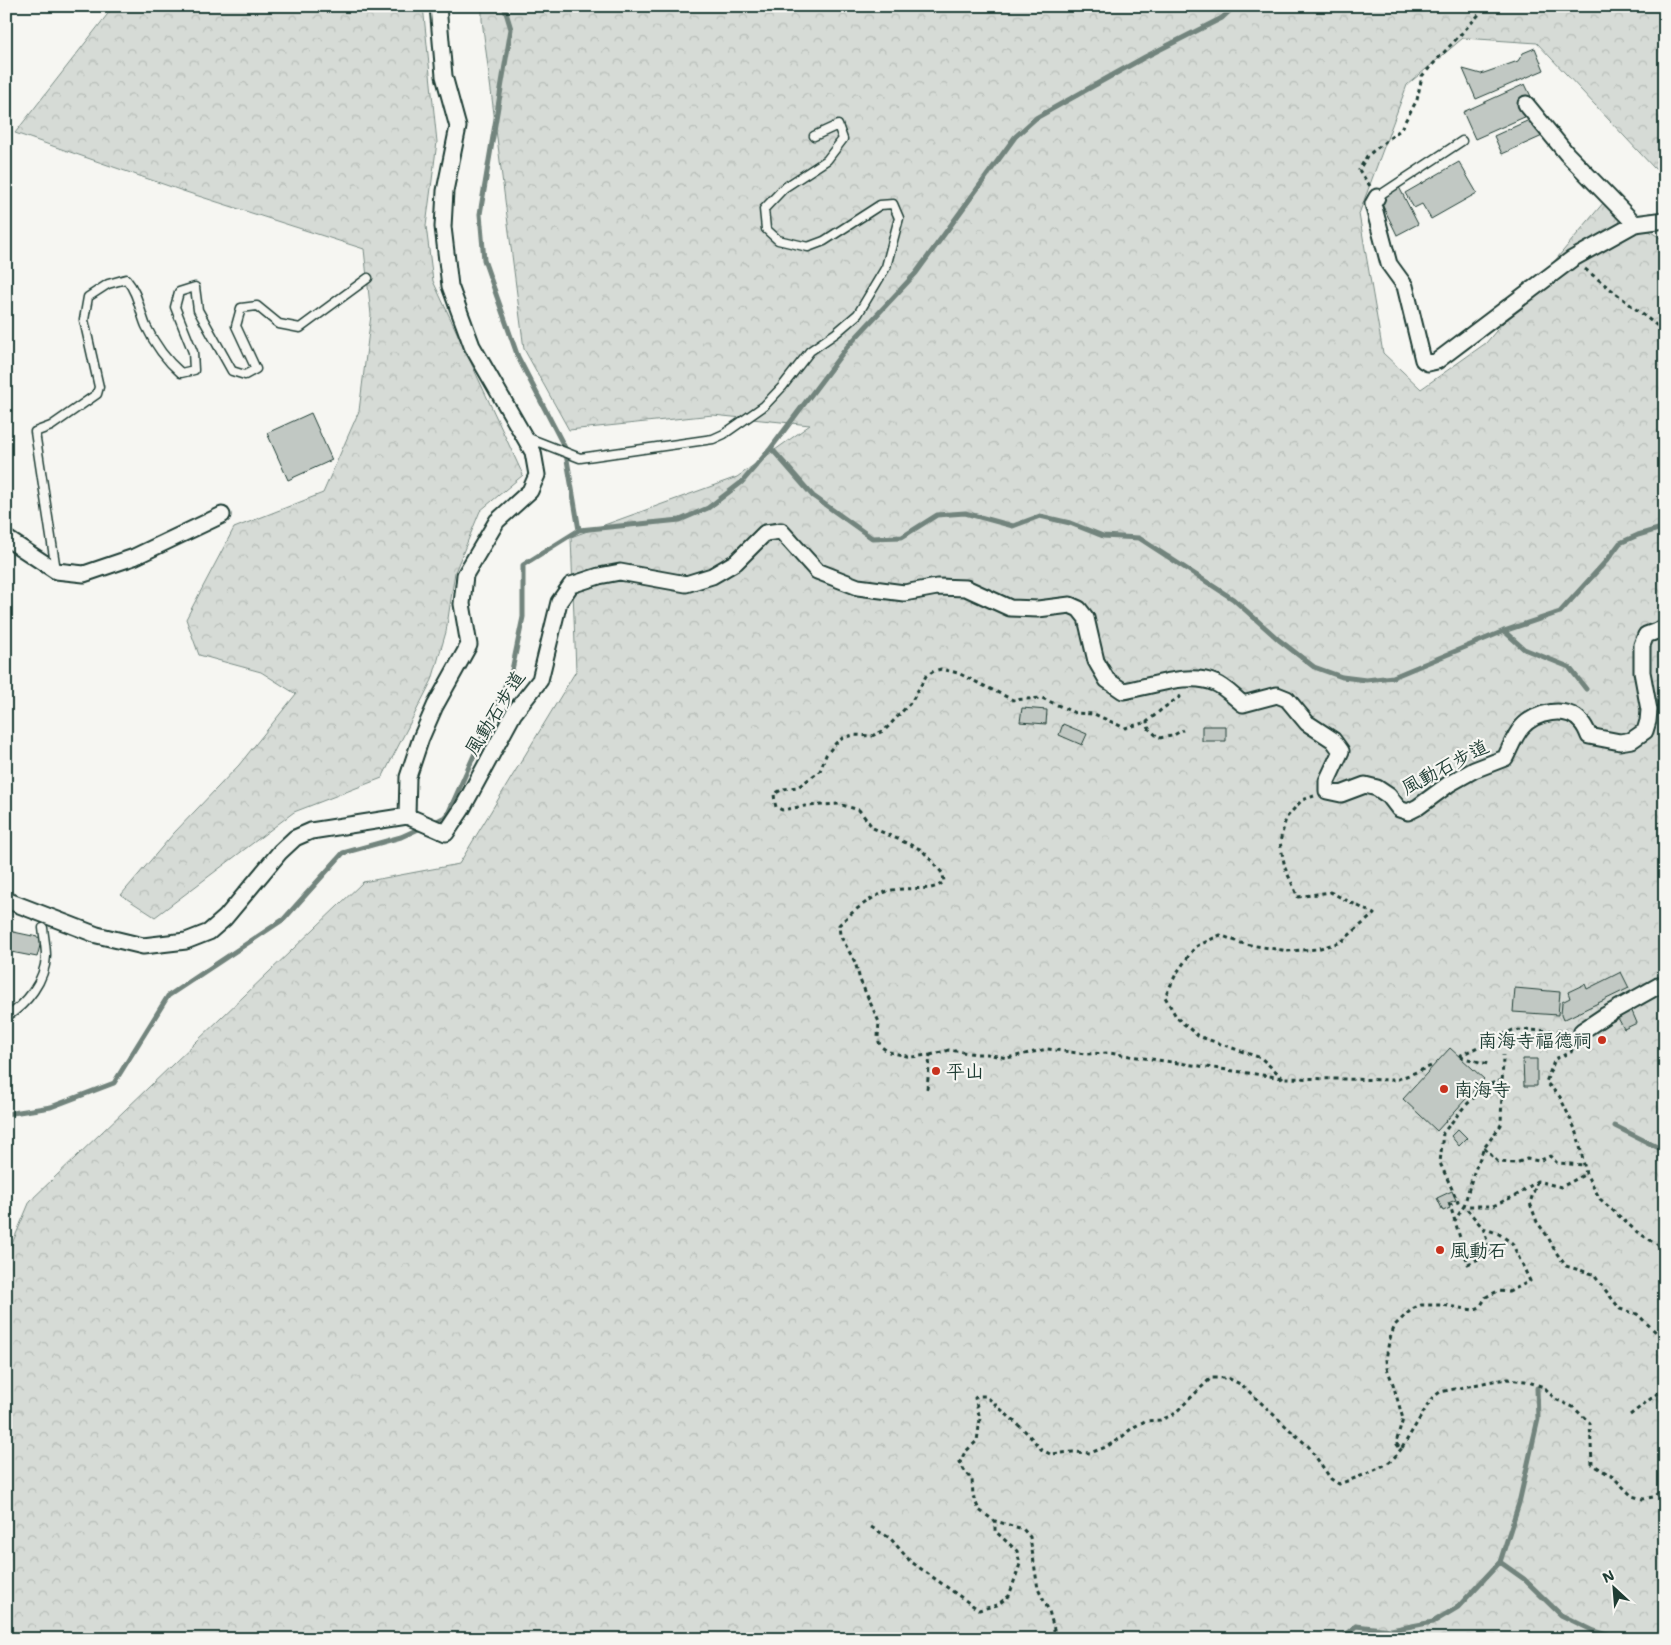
<svg xmlns="http://www.w3.org/2000/svg" width="1671" height="1645" font-family="'Shantell Sans','LXGW WenKai TC',sans-serif">
	<style>
		.forest { fill: url(#forest-crowns); stroke: #7a8c85 }
		.lines { fill: none; stroke-linecap: round; stroke-linejoin: round }
		.stream { stroke: #72847d; stroke-width: 5 }
		.building { fill: #c1c8c3; stroke: #1f3d34 }
		.service-casing { stroke: #1f3d34; stroke-width: 11 }
		.minor-casing { stroke: #1f3d34; stroke-width: 19 }
		.path { stroke: #1f3d34; stroke-width: 3; stroke-dasharray: 4 4; stroke-linecap: butt }
		.service { stroke: #f6f6f2; stroke-width: 8 }
		.minor { stroke: #f6f6f2; stroke-width: 15 }
		.poi-dot { fill: #c8321e; stroke: #f6f6f2; stroke-width: 2 }
		.labels { text-anchor: middle; dominant-baseline: central; stroke-width: 4.5; stroke-linejoin: round; paint-order: stroke }
		.street-label { font-size: 19px; fill: #1f3d34; stroke: #f6f6f2 }
		.poi-label { font-size: 19px; fill: #1f3d34; stroke: #f6f6f2; text-anchor: start }
	</style>
	<defs>
		<pattern id="forest-crowns" width="20" height="18" patternUnits="userSpaceOnUse" patternTransform="scale(1.25)"><rect width="20" height="18" fill="#d6dbd6"/><path d="M2 6a3 3 0 1 1 6 0M12 15a3 3 0 1 1 6 0" fill="none" stroke="#b7bdb8"/></pattern>
	</defs>
	<rect width="100%" height="100%" fill="#f6f6f2"/>
	<filter id="ink" filterUnits="userSpaceOnUse"><feTurbulence type="fractalNoise" baseFrequency=".02" numOctaves="2"/><feDisplacementMap in="SourceGraphic" scale="10" xChannelSelector="R" yChannelSelector="G"/><feConvolveMatrix kernelMatrix="1 2 1 2 8 2 1 2 1" color-interpolation-filters="sRGB"/></filter>
	<g filter="url(#ink)">
		<!-- forest -->
		<path class="forest" d="M114 6H423L437 142 426 226 433 281 523 475 480 511 455 572 446 632 432 680 382 778 294 812 155 917 121 895 174 833 239 765 296 694 261 672 199 655 186 619 234 528 323 493 359 411 371 315 364 249 186 192 15 133Z
			M482 6H1665V175L1654 168 1537 43 1463 38 1407 85 1359 214 1383 353 1421 389 1486 343 1604 202 1665 241V1639H6V1258L30 1201 363 882 459 864 576 671 571 537 737 477 810 425 713 415 569 430 524 349 482 20Z"/>
		<g class="lines">
			<!-- stream -->
			<path class="stream" d="M504 6 511 29 480 214 484 260 518 357 565 448 579 530
				M771 448 813 496 872 538 902 537 937 515 965 513 1013 526 1040 516 1070 523 1103 536 1139 538 1233 599 1279 640 1314 667 1342 677 1366 680 1393 677 1504 631 1560 612 1608 559 1620 543 1638 535 1665 527
				M1504 631 1524 649 1569 667 1586 689
				M431 824 447 816 512 670 523 617V565L579 530 680 520 708 508 742 482 771 448 847 347 916 273 1015 137 1036 118 1145 57 1222 18 1235 6
				M6 1114 51 1107 114 1083 168 996 284 919 343 853 401 837 423 827
				M1615 1126 1665 1151
				M1500 1562 1519 1503 1538 1419 1537 1388
				M1340 1639 1356 1626 1391 1630 1433 1622 1458 1607 1500 1562 1524 1579 1561 1615 1594 1631 1622 1639"/>
		</g>
		<!-- building -->
		<path class="building" d="M1535 48 1544 70 1476 99 1463 69 1481 74 1518 61 1523 53Z
			M1525 84 1538 111 1475 139 1463 112Z
			M1538 116 1547 134 1502 154 1494 136Z
			M1459 162 1477 193 1431 219 1422 204 1414 208 1405 193Z
			M1399 187 1418 224 1397 235 1379 198Z
			M311 413 332 460 288 480 267 433Z
			M1022 708 1047 710 1046 724 1020 722Z
			M1063 724 1087 734 1082 745 1059 735Z
			M1202 726H1226V741H1202Z
			M9 931 42 938 37 957 6 951Z
			M1621 972 1629 988 1563 1020 1561 1015 1562 1002 1570 998 1568 992 1585 984 1587 989Z
			M1515 988 1560 992 1558 1015 1513 1012Z
			M1631 1009 1637 1023 1624 1029 1617 1016Z
			M1450 1048 1484 1079 1437 1131 1403 1099Z
			M1523 1059H1537V1086H1524Z
			M1458 1129 1467 1138 1459 1146 1451 1136Z
			M1452 1191 1456 1200 1448 1203 1450 1208 1443 1211 1437 1198Z"/>
		<g class="lines">
			<defs>
				<path id="service" d="M1377 197 1462 141
					M526 437 580 458 713 439 724 434 764 406 782 387 810 351 836 333 858 314 886 267 899 218 893 204 880 205 824 241 808 247 778 240 766 229 764 209 784 188 827 160 843 139 838 125 814 136
					M56 570 35 432 51 426 97 394 99 387 84 320 88 297 108 284 126 279C138 293 139 309 146 326 154 343 167 361 181 373L194 370 193 352 175 307 179 292 195 287 198 310 232 371 245 375 256 369 236 326 241 308 257 306 279 324 300 328 368 278
					M6 1017C27 1004 45 981 46 956 46 947 44 937 43 928"/>
				<path id="minor" d="M1526 104 1567 154 1635 224
					M1377 197 1373 204 1389 264 1405 286 1423 360 1428 363 1437 361 1572 259 1635 224 1665 220
					M6 538 56 571 84 574 134 557 222 515
					M407 816 446 833 462 809 514 713 540 680 559 602 571 585 599 576 620 572 686 584 712 576 736 562 765 533 781 531 817 571 858 587 904 593 937 587 966 588 1010 608 1038 609 1070 605 1079 609 1086 618 1096 661 1107 680 1123 691C1150 687 1189 671 1215 683 1225 687 1234 697 1243 704L1277 695 1287 699 1307 723 1333 740 1341 751 1327 781V791L1341 794 1365 785 1377 788 1389 796 1399 809 1408 812 1418 807 1449 784 1474 770 1505 758C1510 749 1514 736 1522 727 1535 712 1567 705 1581 722 1585 726 1587 731 1589 736L1620 742 1632 740 1645 731 1648 721 1649 710 1642 672V645L1646 635 1665 628
					M407 816 408 777 421 738 435 706 469 645 462 604 465 575 497 521 530 491 537 475 533 452 472 346 450 286 443 227 445 191 458 127 444 76 438 6
					M6 900 97 935 143 946 186 941 209 932 225 918 280 852 295 838 311 831 407 816
					M1582 1031 1606 1015 1658 986 1665 984"/>
			</defs>
			<!-- service casing -->
			<use href="#service" class="service-casing"/>
			<!-- minor casing -->
			<use href="#minor" class="minor-casing"/>
			<!-- path -->
			<path class="path" d="M1370 186 1359 170 1367 156 1400 130 1417 100 1422 76 1487 6
				M1585 269 1665 332
				M1181 696 1162 709 1147 722 1149 729 1159 738 1172 736 1183 730
				M1576 1042 1571 1052 1555 1059 1546 1082 1560 1097 1577 1133 1586 1174 1600 1199 1637 1232 1665 1249
				M930 1055 949 1050 976 1054H987L1007 1058 1047 1049 1086 1054 1109 1053 1283 1078 1396 1080 1434 1065
				M1459 1056 1513 1030 1567 1031
				M1460 1057 1488 1064
				M1283 1078 1261 1058 1198 1036 1177 1018 1165 997 1176 974 1195 947 1220 935 1244 944 1288 951 1317 949 1341 942 1374 914 1330 892 1298 897 1285 868 1280 842 1286 818 1302 800 1314 796
				M927 1089 930 1055 911 1057 889 1052 880 1046 878 1037 879 1022 860 980 855 962 840 935 839 925C852 912 870 897 888 891 897 888 921 889 931 888L938 886 944 882 943 874 922 850 873 828 859 810 839 804 805 806 782 810 776 807 775 803 774 794 783 789 798 787 820 771 826 755 836 743 843 738 853 735 872 736 885 730 912 701 926 676 934 671 941 669 958 673 1013 700 1042 698 1075 713 1094 714 1125 728 1147 722
				M1484 1148 1498 1162 1516 1163 1527 1159 1539 1161 1550 1156 1557 1163 1584 1165
				M1537 1181 1530 1203 1537 1222 1548 1237 1555 1251 1566 1266 1593 1274 1620 1309 1637 1314 1660 1336 1665 1343
				M1454 1222 1464 1206H1493L1519 1194 1537 1181 1561 1187 1586 1174
				M1483 1228 1491 1253 1468 1264 1450 1205 1458 1202 1440 1163 1443 1133 1464 1107 1487 1085 1503 1080
				M1630 1415 1658 1393H1665
				M1402 1448 1432 1398 1440 1392 1493 1381 1508 1379 1525 1381 1544 1387 1555 1399 1573 1407 1590 1423 1592 1464 1613 1477 1632 1496 1643 1499 1653 1497 1665 1490
				M871 1527 890 1538 910 1561 979 1610 997 1605 1009 1596 1020 1564 1017 1551 995 1531V1521
				M1053 1639 1054 1629 1049 1611 1038 1589 1030 1537 1023 1529 995 1521 979 1510 973 1496 972 1479 964 1470 960 1462 965 1452 977 1441 980 1419 975 1398 978 1396H986L1025 1431 1042 1450 1050 1454 1073 1452 1090 1453 1106 1447 1122 1437 1132 1428 1145 1421 1160 1420 1173 1415 1211 1378H1228L1242 1385 1290 1430 1309 1447 1331 1479 1339 1484 1369 1473 1388 1463 1393 1459 1402 1448 1399 1447 1396 1443 1403 1419 1393 1384 1387 1368 1386 1360 1389 1341 1395 1325 1412 1309 1421 1305H1442L1473 1310 1480 1307 1486 1297 1498 1291 1509 1292 1530 1281 1512 1243 1499 1234 1483 1228 1464 1206 1473 1175 1484 1148 1501 1125 1503 1055"/>
			<!-- service -->
			<use href="#service" class="service"/>
			<!-- minor -->
			<use href="#minor" class="minor"/>
		</g>
	</g>
	<!-- markers -->
	<g class="poi-dot">
		<circle cx="1602" cy="1040" r="5"/>
		<circle cx="936" cy="1071" r="5"/>
		<circle cx="1444" cy="1089" r="5"/>
		<circle cx="1440" cy="1250" r="5"/>
	</g>
	<g class="labels">
		<!-- street labels -->
		<g class="street-label">
			<text transform="translate(495 713) rotate(-58)">風動石步道</text>
			<text transform="translate(1445 767) rotate(-28)">風動石步道</text>
		</g>
		<!-- poi labels -->
		<g class="poi-label">
			<text x="1592" y="1040" text-anchor="end">南海寺福德祠</text>
			<text x="946" y="1071">平山</text>
			<text x="1454" y="1089">南海寺</text>
			<text x="1450" y="1250">風動石</text>
		</g>
	</g>
	<!-- margin -->
	<rect width="1671" height="1645" fill="none" stroke="#f6f6f2" stroke-width="25"/>
	<rect x="12" y="12" width="1646" height="1620" fill="none" stroke="#1f3d34" stroke-width="2" filter="url(#ink)"/>
	<!-- north arrow -->
	<g transform="translate(1614 1588) rotate(334)" stroke="#f6f6f2" stroke-width="4" paint-order="stroke">
	<path d="M0-4L9 19L0 12L-9 19Z" fill="#1f3d34"/>
	<text y="-8" font-size="14" font-weight="bold" text-anchor="middle" fill="#1f3d34">N</text>
	</g>
</svg>
